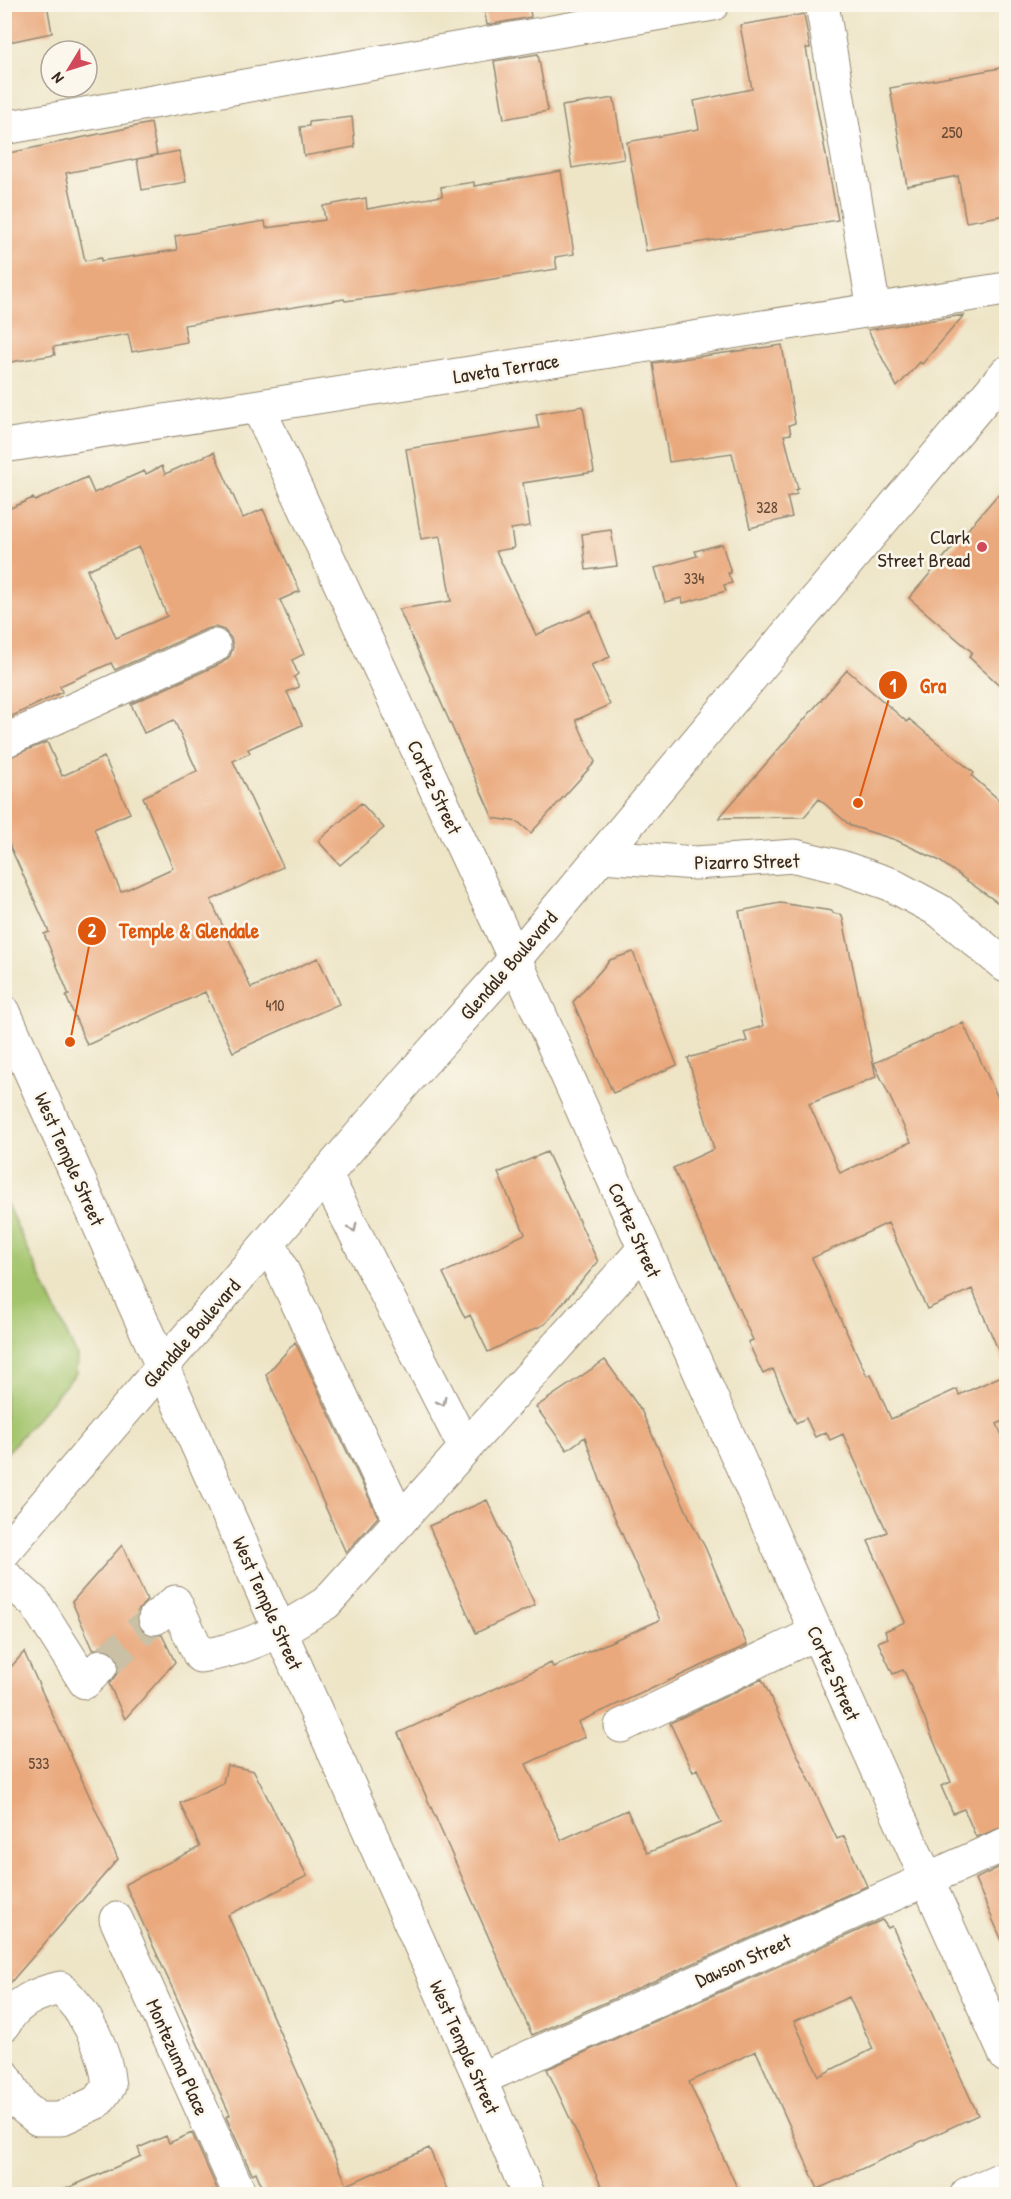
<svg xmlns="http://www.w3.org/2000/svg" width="1011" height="2199" font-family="'Patrick Hand',sans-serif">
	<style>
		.green { fill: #a3c46c; stroke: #6f7745; stroke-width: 1.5 }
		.building { fill: #eaa97d; fill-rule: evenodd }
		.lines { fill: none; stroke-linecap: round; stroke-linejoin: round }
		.minor-tunnel { stroke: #cac0a5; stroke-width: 33; stroke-dasharray: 33 16; stroke-linecap: butt }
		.minor-casing { stroke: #948872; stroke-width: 35 }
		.major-casing { stroke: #948872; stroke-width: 35 }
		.minor { stroke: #fff; stroke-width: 33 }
		.major { stroke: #fff; stroke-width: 33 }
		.oneway { stroke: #a79f9a }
		.poi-dot { fill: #d1495b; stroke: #fbf7ec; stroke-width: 2 }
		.labels { text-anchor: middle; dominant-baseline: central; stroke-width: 5; stroke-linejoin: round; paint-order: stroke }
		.number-label { font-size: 16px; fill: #674a36 }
		.street-label { font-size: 20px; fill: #3b2a1e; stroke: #fbf7ec }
		.poi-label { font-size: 20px; fill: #3b2a1e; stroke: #fbf7ec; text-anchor: end }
		.leader { fill: none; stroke: #df570d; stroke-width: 2 }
		.callout-dot { fill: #df570d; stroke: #fbf7ec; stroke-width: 2 }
		.mark-label { font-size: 18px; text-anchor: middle; font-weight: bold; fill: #fff }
		.callout-label { font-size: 21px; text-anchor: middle; font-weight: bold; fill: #df570d; stroke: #fbf7ec; stroke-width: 5; stroke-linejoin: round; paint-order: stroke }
	</style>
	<rect width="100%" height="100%" fill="#fbf7ec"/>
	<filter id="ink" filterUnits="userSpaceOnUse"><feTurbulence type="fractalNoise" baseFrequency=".0167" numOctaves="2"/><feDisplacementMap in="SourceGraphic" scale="12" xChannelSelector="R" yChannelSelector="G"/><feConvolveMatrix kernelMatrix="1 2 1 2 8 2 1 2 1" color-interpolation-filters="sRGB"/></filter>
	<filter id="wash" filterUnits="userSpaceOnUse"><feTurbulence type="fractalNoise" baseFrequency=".008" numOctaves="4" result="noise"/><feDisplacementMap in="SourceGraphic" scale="24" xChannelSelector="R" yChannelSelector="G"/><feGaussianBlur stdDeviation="1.35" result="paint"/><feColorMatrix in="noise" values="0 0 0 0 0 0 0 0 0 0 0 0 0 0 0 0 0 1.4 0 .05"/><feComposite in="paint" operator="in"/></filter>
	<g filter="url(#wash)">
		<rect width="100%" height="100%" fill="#eee5c7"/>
		<!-- green -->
		<path class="green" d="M4 1198 77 1356 76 1373 5 1455Z"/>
		<g id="blocks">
			<!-- building -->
			<path class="building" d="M4 4H47L52 33 4 43Z
				M483 4H529L531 17 487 25Z
				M804 14 810 48H806L838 220 646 251 627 142 699 129 694 101 752 89 740 25Z
				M538 54 548 111 504 119 494 61Z
				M1006 67V215L966 222 958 176 907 186 890 88Z
				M614 98 624 159 572 168 562 106Z
				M352 117 355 147 304 156 300 127 309 126V122Z
				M151 123 157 155 66 173 85 261 101 258V261L177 250 175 236 265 221 266 228 325 220 323 206 366 198 367 209 442 196 441 187 474 182V186L561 171 574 254 555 257 557 269 391 295 345 301 344 299 184 325 187 342 132 352 128 334 53 347 55 355 4 363V154Z
				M179 151 186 182 142 190 137 159Z
				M964 315 922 364 920 362 897 387 868 330Z
				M782 345 795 423 789 425 791 434 784 435 798 489 795 490 797 494 787 497 792 517 750 528 732 453 669 462 653 363Z
				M583 406 594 472 523 483 530 526 511 529 514 548 496 551 536 635 591 611 610 657 591 665 610 705 576 720 595 762 531 833 518 822 493 818 399 609 451 601 440 536 421 539 406 449 539 428 536 414Z
				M214 452 243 518 263 509 300 591 280 600 304 654 292 660 298 674 294 677 299 687 287 692 302 725 248 749 250 753 233 761 283 867 211 900 251 988 318 958 339 1004 233 1052 205 992 87 1045 66 996 69 995 44 934 49 932 4 833V759L47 742 62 776 104 757 130 813 94 829 121 892 173 868 143 797 197 771 174 720 144 733 131 704 222 663 230 656 233 647 231 638 224 630 215 627 206 629 115 670 111 663 60 686 62 692 4 720V511L33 498 35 501 87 477 94 493 144 471 146 474 162 466 165 474ZM139 547 167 616 116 638 87 570Z
				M1006 485V691L969 657 972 652 909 598Z
				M611 530 617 566 586 570 582 534Z
				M722 544 731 573H728L732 583 724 585 726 591 683 603 682 598 665 602 655 568 697 556 695 551Z
				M847 670 907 722 909 719 974 773 972 776 1006 806 1004 907 938 860 896 840 851 826 819 799 804 817 719 818Z
				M361 803 384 828 340 865 318 841Z
				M780 903 832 911 833 913 842 915 876 1077 809 1104 840 1173 911 1142 874 1063 963 1023 1006 1115V1368L972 1289 927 1309 888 1223 812 1258 867 1376 871 1374 891 1419 957 1389 959 1395 1006 1374V1420L997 1424 1006 1445V1826L976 1837 964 1809 953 1813 941 1786 951 1782 906 1675 903 1670 893 1674 878 1642 888 1638 885 1631 905 1622 868 1541 887 1532 843 1434 830 1440 826 1432 815 1437 806 1418 796 1423 773 1369 763 1374 748 1342 753 1340 673 1168 714 1149 688 1058 747 1041 744 1032 763 1026 739 911Z
				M633 952 677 1065 613 1093 573 1002 610 960Z
				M547 1152 598 1262 545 1324 488 1352 470 1315 465 1318 443 1273 525 1234 498 1173Z
				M295 1342 378 1517 346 1553 266 1375Z
				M605 1360 641 1410 691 1521 705 1547 747 1645 578 1722 585 1737 526 1764 561 1840 627 1810 647 1853 721 1823 697 1769 693 1772 670 1723 762 1679 837 1839 844 1836 867 1886 532 2035 398 1733 551 1663 553 1667 660 1620 607 1500 585 1437 567 1450 536 1407Z
				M487 1500 535 1605 476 1633 429 1526Z
				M122 1545 147 1600 137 1612V1621L140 1629 149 1636 162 1635 175 1662 125 1719 109 1684 119 1671V1661L114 1652 106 1648 93 1649 72 1602Z
				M24 1652 118 1859 4 1990V1675Z
				M227 1765 254 1771 307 1876 228 1915 347 2185 429 2148 449 2194H265L256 2172 252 2174 226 2117 230 2115 125 1884 200 1847 180 1803 223 1783Z
				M1006 1864V1950L975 1879Z
				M882 1920 888 1928 892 1926 978 2115 818 2189 756 2051 689 2082 740 2194H605L547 2069ZM849 1997 873 2049 819 2076 794 2021Z
				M192 2133 217 2189 206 2194H54L141 2156 138 2148 166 2136 169 2143Z"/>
		</g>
	</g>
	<g filter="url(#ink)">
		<use href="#blocks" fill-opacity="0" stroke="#948872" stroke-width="1.5"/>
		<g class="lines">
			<!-- minor-tunnel -->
			<path class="minor-tunnel" d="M101 1666 155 1618"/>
			<defs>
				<path id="minor" d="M822 4 874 310
					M4 128 713 4
					M258 407 515 959 1006 2056
					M4 446 1006 289
					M4 741 214 646
					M602 856 695 863 795 856 841 867 890 884 940 911 1006 966
					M326 1176 465 1448
					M269 1242 400 1521
					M4 1575 35 1603 85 1682 101 1666
					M155 1618 175 1602 200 1656C247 1650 287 1628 326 1603L644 1249
					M621 1726 816 1633
					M116 1919 240 2194
					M4 2025C15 2002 38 1993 60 1988 86 2011 106 2051 109 2086L97 2102 60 2119H38L22 2106 4 2075
					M480 2079 1006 1844
					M967 2194 1006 2177"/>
				<path id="major" d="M4 1012 480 2079 528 2194
					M4 1552 408 1079 515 959 1006 373"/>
			</defs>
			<!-- minor casing -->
			<use href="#minor" class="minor-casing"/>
			<!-- major casing -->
			<use href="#major" class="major-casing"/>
			<!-- minor -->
			<use href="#minor" class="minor"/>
			<!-- major -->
			<use href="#major" class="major"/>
		</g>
		<!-- one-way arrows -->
		<defs><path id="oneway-chevron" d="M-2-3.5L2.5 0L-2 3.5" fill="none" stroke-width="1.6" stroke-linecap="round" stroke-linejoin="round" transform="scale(1.5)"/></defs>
		<g class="oneway">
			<use href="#oneway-chevron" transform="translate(353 1228) rotate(63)"/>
			<use href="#oneway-chevron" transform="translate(442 1402) rotate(63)"/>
		</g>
	</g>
	<!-- markers -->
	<circle class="poi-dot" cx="982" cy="547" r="6"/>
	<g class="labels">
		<!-- number labels -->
		<g class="number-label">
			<text x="952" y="132">250</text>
			<text x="767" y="507">328</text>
			<text x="694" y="578">334</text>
			<text x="275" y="1005">410</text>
			<text x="39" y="1763">533</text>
		</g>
		<!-- street labels -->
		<g class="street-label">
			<text transform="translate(506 368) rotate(-9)">Laveta Terrace</text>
			<text transform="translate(435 787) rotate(65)">Cortez Street</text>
			<text transform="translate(747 861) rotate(-1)">Pizarro Street</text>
			<text transform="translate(508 965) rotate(-49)">Glendale Boulevard</text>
			<text transform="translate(70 1159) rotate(66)">West Temple Street</text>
			<text transform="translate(635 1230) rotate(66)">Cortez Street</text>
			<text transform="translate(191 1333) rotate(-49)">Glendale Boulevard</text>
			<text transform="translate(268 1603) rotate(66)">West Temple Street</text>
			<text transform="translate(834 1673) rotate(66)">Cortez Street</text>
			<text transform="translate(743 1960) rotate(-24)">Dawson Street</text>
			<text transform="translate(465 2047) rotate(66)">West Temple Street</text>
			<text transform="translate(178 2057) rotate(66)">Montezuma Place</text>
		</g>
		<!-- poi labels -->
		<g class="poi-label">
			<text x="970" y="536">Clark<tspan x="970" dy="23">Street Bread</tspan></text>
		</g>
	</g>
	<!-- callouts -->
	<path class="leader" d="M858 803L893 685M70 1042L92 931"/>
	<g class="callout-dot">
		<circle cx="858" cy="803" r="6"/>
		<circle cx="70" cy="1042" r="6"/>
		<circle cx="893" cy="685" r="15"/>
		<circle cx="92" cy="931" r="15"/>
	</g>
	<g class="mark-label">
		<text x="893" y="692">1</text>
		<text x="92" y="937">2</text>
	</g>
	<g class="callout-label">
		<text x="933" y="693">Gra</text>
		<text x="189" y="938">Temple &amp; Glendale</text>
	</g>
	<!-- margin -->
	<rect width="1011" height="2199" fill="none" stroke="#fbf7ec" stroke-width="24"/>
	<!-- north arrow -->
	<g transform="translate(69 69) rotate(232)"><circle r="28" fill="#fbf7ec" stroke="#aea59a" stroke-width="1.5"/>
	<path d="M0-4.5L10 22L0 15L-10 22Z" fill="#d1495b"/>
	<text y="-9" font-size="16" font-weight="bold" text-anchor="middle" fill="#3b2a1e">N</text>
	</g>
</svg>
